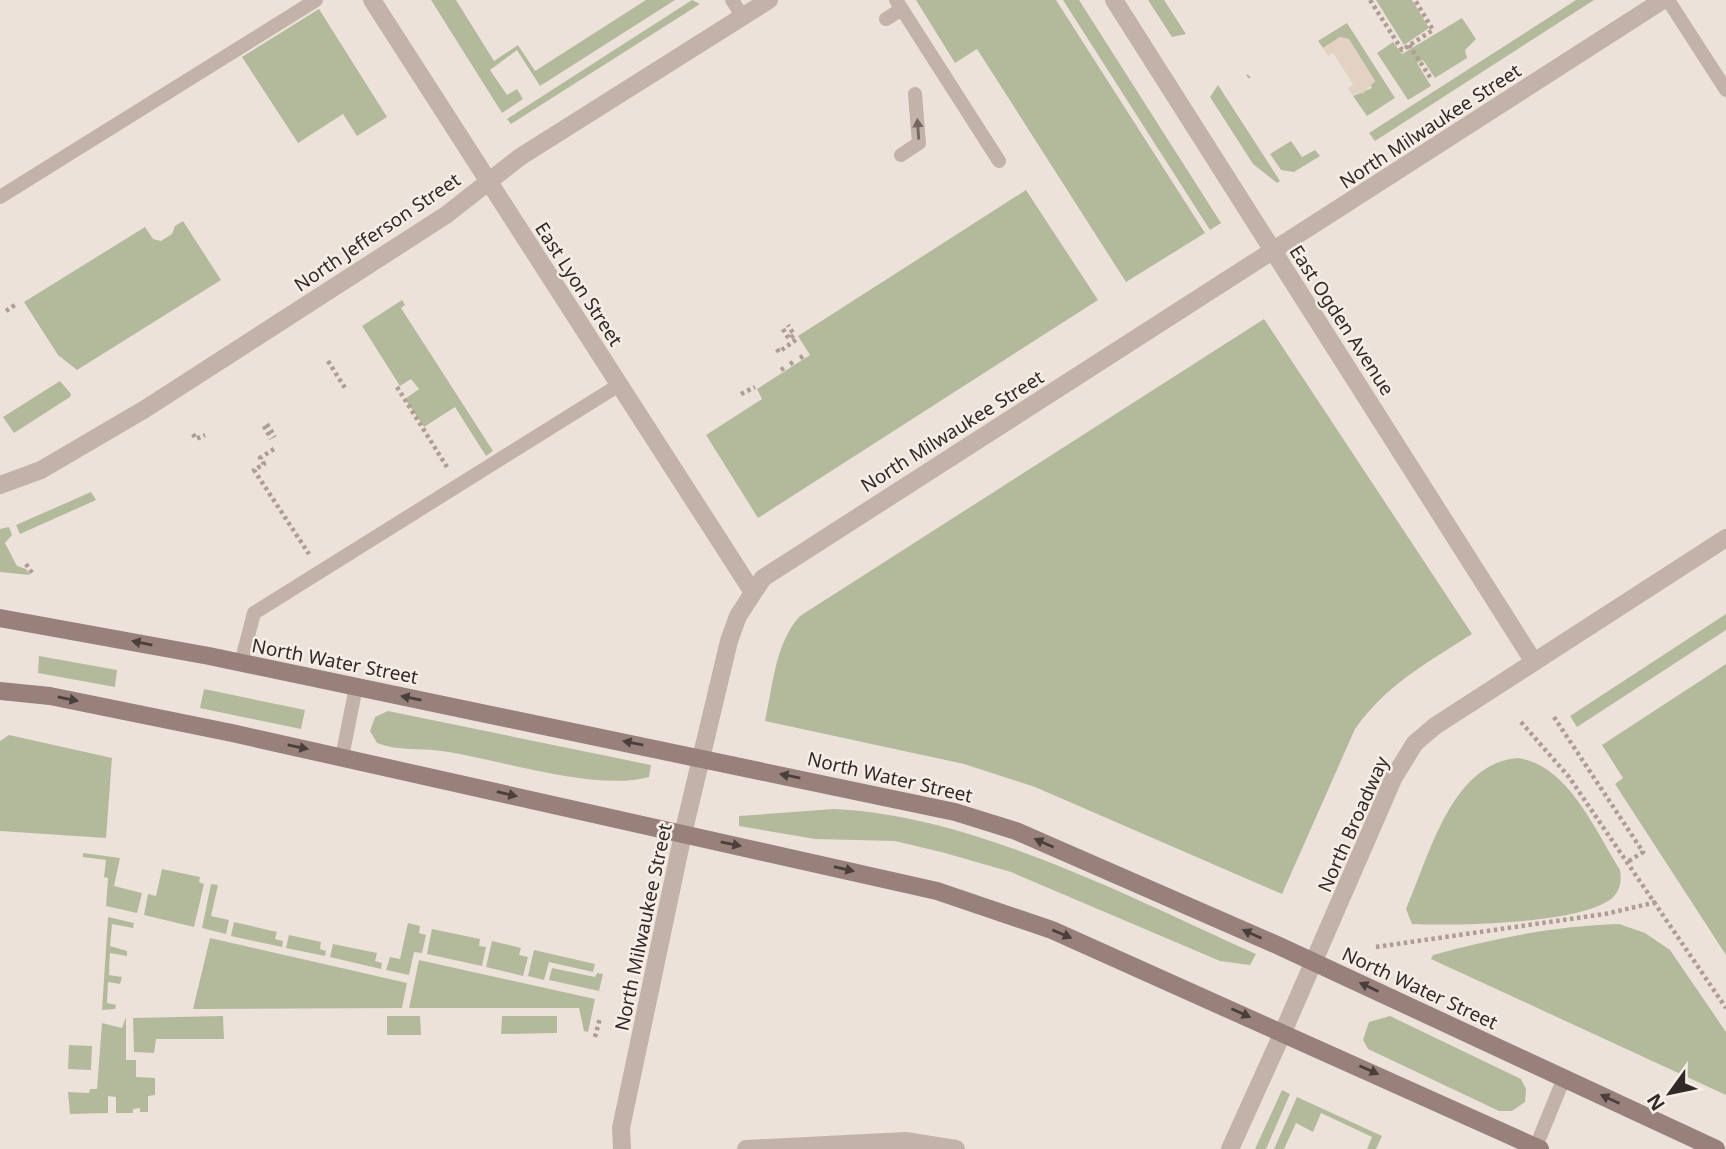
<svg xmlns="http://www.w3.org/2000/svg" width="1726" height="1149" font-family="'Noto Sans',sans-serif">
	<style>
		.green { fill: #b3ba9c }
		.plaza { fill: #e3d2c3 }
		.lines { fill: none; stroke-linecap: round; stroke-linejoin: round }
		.path { stroke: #af9c92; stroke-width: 4.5; stroke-dasharray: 3.5 3.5; stroke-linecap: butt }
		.service { stroke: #c3b2a8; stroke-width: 14 }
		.minor { stroke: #c3b2a8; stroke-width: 18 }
		.tertiary { stroke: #c3b2a8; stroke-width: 18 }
		.secondary { stroke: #97817a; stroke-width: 18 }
		.oneway { fill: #736761 }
		.oneway2 { fill: #4a3f3c }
		.labels { text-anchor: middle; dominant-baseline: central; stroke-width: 5; stroke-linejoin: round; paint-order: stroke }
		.street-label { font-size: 19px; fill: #312927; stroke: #f6ede6 }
	</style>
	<rect width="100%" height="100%" fill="#ede2da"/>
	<!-- green -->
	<path class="green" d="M431 0H456L494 61 518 45 535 71 646 0H675L540 86 517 50 490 70 507 95 517 89 523 99 502 113Z
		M692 0 700 4 511 124 507 119Z
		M916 0H1056L1205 233 1126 282 977 49 955 63Z
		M1063 0H1079L1221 223 1210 230Z
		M1148 0H1164L1186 34 1172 37Z
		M1376 0H1412L1429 28 1404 45Z
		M1576 0H1594L1375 141 1369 133Z
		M319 9 387 117 357 136 343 114 298 143 242 57Z
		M1462 18 1476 39 1465 50 1467 58 1435 78 1423 60 1417 63 1431 86 1408 100 1377 53 1393 42 1402 54Z
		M1347 23 1395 98 1367 116 1353 96 1372 88 1370 85 1375 81 1349 40 1340 37 1323 48 1318 41Z
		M1218 85 1280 181 1277 183 1253 164 1210 97Z
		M1291 141 1302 157 1315 150 1320 156 1294 172 1281 170 1270 154Z
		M1026 190 1098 300 758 518 706 435 762 399 757 389 810 355 798 336Z
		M183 221 221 280 77 370 58 355 24 302 145 227 153 239 161 241 172 234 175 226Z
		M402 300 405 305 401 308 493 451 486 456 455 407 424 427 405 399 419 389 411 379 400 386 362 326Z
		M1264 319 1472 634C1427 663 1387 684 1355 729L1282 894 1035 787 964 764 765 721C773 686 775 643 800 616Z
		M60 381 71 394 70 397 14 433 3 417Z
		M91 492 96 500 20 534 16 525Z
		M9 527 12 535 5 543 17 566 26 569 30 575 0 572V529Z
		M1726 614V630L1577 727 1570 716Z
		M39 656 117 670 115 687 38 673Z
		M1726 664V955L1615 784 1623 778 1602 745Z
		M204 689 305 710 301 729 200 708Z
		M388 711 651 765 649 777C595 792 499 759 441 751 420 748 397 751 377 743L370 731 375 717Z
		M9 735 112 758 106 838 0 831V741Z
		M1518 758C1568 765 1595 830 1620 870 1622 881 1620 892 1611 899 1579 924 1454 926 1412 924L1406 909C1429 857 1451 763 1518 758Z
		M834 809C973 815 1130 897 1256 954L1250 965 1220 961 1011 872 945 853 895 841 815 839 739 826V816Z
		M83 853 120 858 114 886 142 893 137 913 106 906 108 878 104 877 106 860 83 857Z
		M162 869 200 877 199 882 204 884 194 927 144 915 148 894 156 896Z
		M211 884 218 885 211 916 229 920 226 934 202 928Z
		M108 917 134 923 133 928 112 924 110 946 127 951V956L110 953 109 975 122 977 120 984 108 982 107 1003 116 1005 115 1009 102 1010Z
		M234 922 277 932 275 939 283 941 282 947 231 936Z
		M408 923 420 926 419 933 426 935 422 953 414 952 409 975 386 970 390 957 400 959Z
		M1619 924 1645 933 1670 950 1726 1032V1095L1431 959 1433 955C1495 938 1555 926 1619 924Z
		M432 929 480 939 479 946 486 947 482 966 427 954Z
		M289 935 321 942 320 949 326 951 325 956 286 948Z
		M210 938 407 983 402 1008 193 1009Z
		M492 941 521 948 519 955 528 957 523 976 486 967Z
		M333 944 377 953 375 961 382 963 381 969 330 957Z
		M534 950 595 964 593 972 549 962 544 980 528 976Z
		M419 960 595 999 588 1032 584 1031 579 1008H409Z
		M552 968 595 977 597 973 603 974 599 991 549 980Z
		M223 1016 224 1039H156L154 1053 134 1052 133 1018Z
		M387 1016H420L421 1035H387Z
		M502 1016H557V1033L501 1034Z
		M1390 1016 1521 1079 1526 1089 1525 1102 1512 1111H1499L1368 1049 1363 1040 1369 1022Z
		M126 1017V1060H136V1077L155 1078V1095L148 1096V1112H140V1108L133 1109V1113H116V1097L108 1096V1113L70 1114 68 1092 89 1093 90 1089H97L102 1023 122 1028Z
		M69 1045 92 1046 91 1070 68 1069Z
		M1282 1090 1290 1094 1266 1149H1255Z
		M1297 1097 1382 1136 1376 1149H1367L1372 1137 1321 1113 1313 1132 1296 1123 1284 1149H1274Z"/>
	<!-- plaza -->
	<path class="plaza" d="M1341 37 1349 39 1375 81 1362 94 1360 92 1353 96 1348 88 1353 84 1333 53 1328 56 1323 48Z"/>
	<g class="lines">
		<!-- path -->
		<path class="path" d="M1370 0 1402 50 1433 30 1415 0
			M1409 45 1432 80
			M1248 77 1249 76
			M6 311 15 305
			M783 329 789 339 794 335 788 325
			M777 349 779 352 797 339
			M800 358 805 355
			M328 361 345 388
			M790 364 795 361
			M781 370 785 367
			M397 387 447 467
			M741 394 755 387
			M267 424 275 437
			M264 426 271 439
			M193 434 196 439 205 435
			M274 449 260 458 264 464 254 470 309 554
			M26 564 32 573
			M1554 717 1643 852 1626 863
			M1521 722 1569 777 1726 1008
			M1376 947 1605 914 1657 902
			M595 1037 600 1018"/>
		<!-- service -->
		<path class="service" d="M732 0 743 17
			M896 0 999 161
			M1668 0 1726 90
			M886 19 902 9
			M901 155 919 143 915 94
			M0 197 316 0
			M241 663 254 613 619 385
			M342 757 356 687
			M1535 1149 1564 1078"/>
		<!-- minor -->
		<path class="minor" d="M372 0 752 591
			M0 485 41 470 145 409 446 215 520 157 769 0
			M622 1149 621 1128 683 834
			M746 1149 905 1141 956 1149
			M1230 1149 1283 1032"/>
		<!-- tertiary -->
		<path class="tertiary" d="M1114 0 1534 662
			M683 834 729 641 738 616 763 578 1663 0
			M1283 1032 1394 777 1415 743 1435 726 1726 538"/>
		<!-- secondary -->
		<path class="secondary" d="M0 618 209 656 955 812 1016 831 1277 945 1716 1149
			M0 691 50 696 232 733 937 891 1052 930 1540 1149"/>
	</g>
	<!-- one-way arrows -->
	<defs><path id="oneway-solid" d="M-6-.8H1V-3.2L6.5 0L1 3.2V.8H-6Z" transform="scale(1.75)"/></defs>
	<use class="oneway" href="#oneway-solid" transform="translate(918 129) rotate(-94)"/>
	<g class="oneway2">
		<use href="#oneway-solid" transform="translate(142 643) rotate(-169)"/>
		<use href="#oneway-solid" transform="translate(411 698) rotate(-168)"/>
		<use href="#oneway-solid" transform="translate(68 699) rotate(11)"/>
		<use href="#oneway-solid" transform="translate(633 743) rotate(-168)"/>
		<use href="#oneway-solid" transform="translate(298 747) rotate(12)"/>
		<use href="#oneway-solid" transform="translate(790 776) rotate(-169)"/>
		<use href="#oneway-solid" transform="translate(507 794) rotate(13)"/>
		<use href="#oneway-solid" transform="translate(1044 843) rotate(-156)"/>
		<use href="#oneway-solid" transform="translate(731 844) rotate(12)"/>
		<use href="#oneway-solid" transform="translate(844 869) rotate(13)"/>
		<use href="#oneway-solid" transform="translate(1062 934) rotate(23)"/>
		<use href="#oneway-solid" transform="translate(1252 934) rotate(-156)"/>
		<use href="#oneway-solid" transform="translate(1369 987) rotate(-155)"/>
		<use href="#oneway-solid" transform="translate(1241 1013) rotate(24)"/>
		<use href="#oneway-solid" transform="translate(1369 1070) rotate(24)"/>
		<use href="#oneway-solid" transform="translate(1610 1099) rotate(-155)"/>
	</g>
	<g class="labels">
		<!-- street labels -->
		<g class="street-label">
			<text transform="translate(1430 126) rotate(-33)">North Milwaukee Street</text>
			<text transform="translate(377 232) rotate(-34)">North Jefferson Street</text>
			<text transform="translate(579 284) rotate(57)">East Lyon Street</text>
			<text transform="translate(1342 320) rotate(57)">East Ogden Avenue</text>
			<text transform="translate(952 431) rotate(-32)">North Milwaukee Street</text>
			<text transform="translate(335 661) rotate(11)">North Water Street</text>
			<text transform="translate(890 777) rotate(13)">North Water Street</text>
			<text transform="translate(1353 824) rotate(-66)">North Broadway</text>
			<text transform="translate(643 927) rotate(-78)">North Milwaukee Street</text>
			<text transform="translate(1420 988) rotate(25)">North Water Street</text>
		</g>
	</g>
	<!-- north arrow -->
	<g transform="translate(1670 1093) rotate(237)" stroke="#f6ede6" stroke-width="5" paint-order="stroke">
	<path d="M0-5L12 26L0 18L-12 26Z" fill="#312927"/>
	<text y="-10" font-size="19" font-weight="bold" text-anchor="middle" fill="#312927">N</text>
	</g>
</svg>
